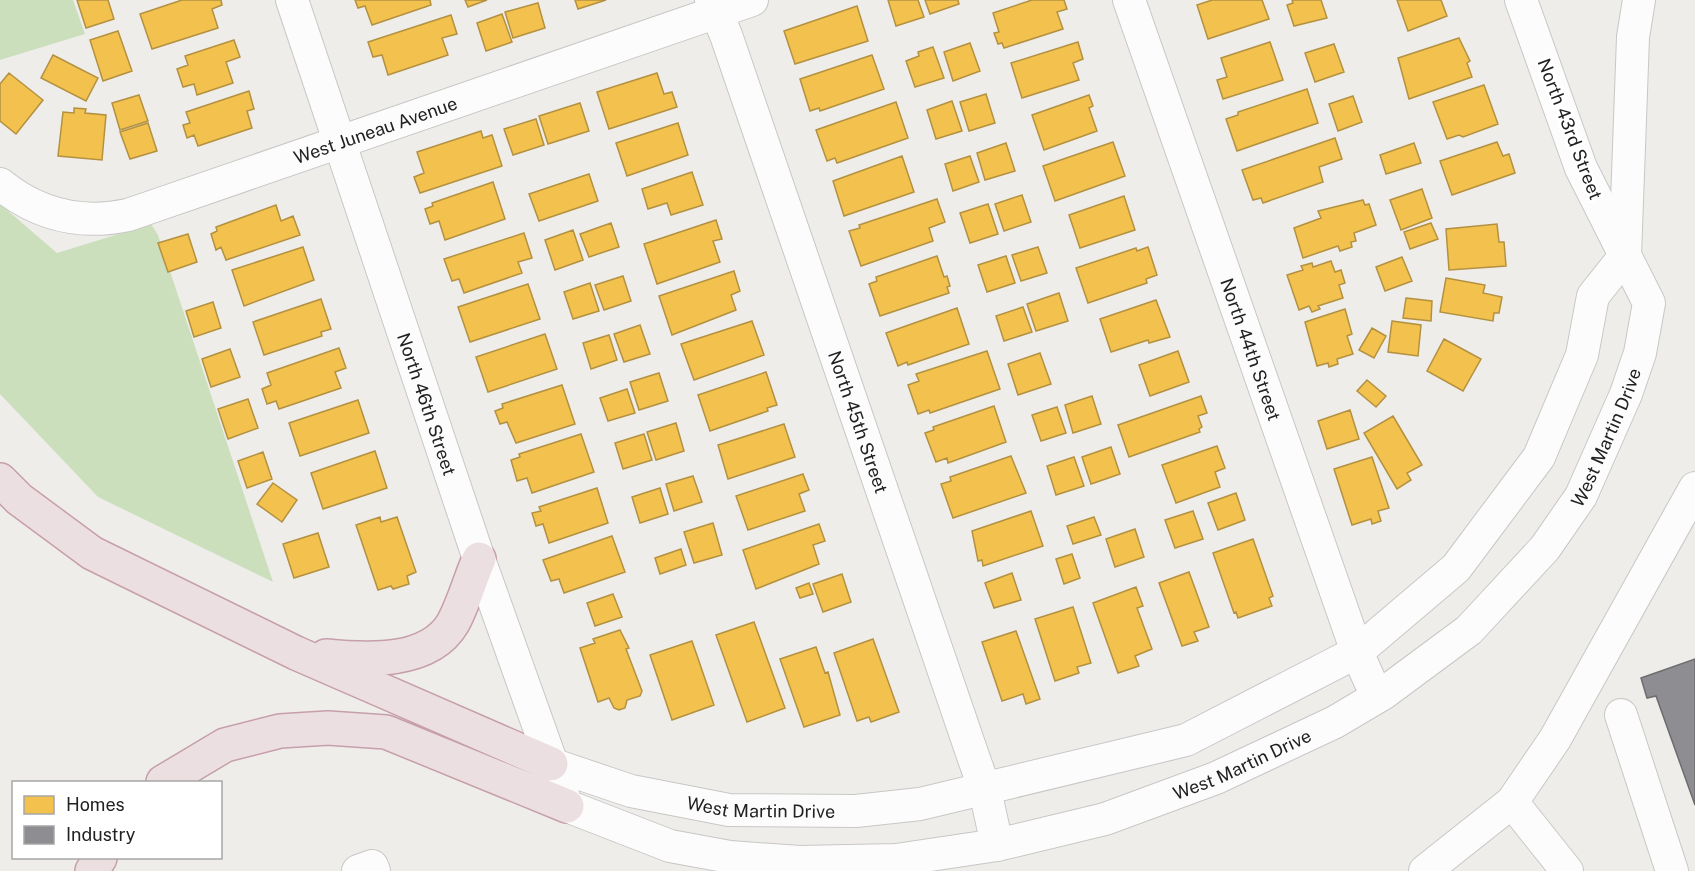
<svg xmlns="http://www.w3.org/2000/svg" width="1695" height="871" font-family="'Public Sans',sans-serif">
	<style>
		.forest { fill: #cbdfbd }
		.homes { fill: #f2c14e; stroke: #b39140; stroke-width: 1.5 }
		.industry { fill: #8d8d92; stroke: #6d6d70; stroke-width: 1.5 }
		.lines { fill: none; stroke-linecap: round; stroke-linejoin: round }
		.minor-casing { stroke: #c8c7c6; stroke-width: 34 }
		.highway-casing { stroke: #c69fac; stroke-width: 36 }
		.minor { stroke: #fdfcfc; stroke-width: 32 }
		.highway { stroke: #ecdfe2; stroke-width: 33 }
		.labels { text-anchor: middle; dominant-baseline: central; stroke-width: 6; stroke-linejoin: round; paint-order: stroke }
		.street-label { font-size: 18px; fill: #212121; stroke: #fff }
	</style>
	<rect width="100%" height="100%" fill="#efedea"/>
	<!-- forest -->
	<path class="forest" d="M0 0H73L85 34 0 60Z
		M0 204 57 253 151 224 158 235 273 582 98 497 0 394Z"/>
	<!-- homes -->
	<path class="homes" d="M77 0H108L114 19 86 28Z
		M182 0H221L222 5 212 9 218 28 152 49 140 14Z
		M355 0H430L431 5 372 25 365 6 358 8Z
		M465 0H487L468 7Z
		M575 0H606L578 9Z
		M888 0H918L924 17 896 26Z
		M925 0H958L959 4 930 14Z
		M1032 0H1064L1067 9 1057 12 1063 29 1004 48 1002 43 998 44 994 33 999 32 993 13Z
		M1212 0H1262L1269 19 1208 39 1197 5Z
		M1292 0H1321L1327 18 1294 26 1287 5 1293 3Z
		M1397 0H1441L1447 16 1408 31Z
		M538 3 545 28 513 38 505 12Z
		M857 6 868 41 795 64 784 31Z
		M502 14 512 42 486 51 477 23Z
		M451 15 457 34 442 38 448 55 388 75 382 55 373 57 368 42Z
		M118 31 132 71 103 81 90 40Z
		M1459 38 1470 61 1467 63 1472 77 1409 99 1398 58Z
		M234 40 240 57 226 62 233 83 197 95 194 84 183 87 177 69 188 65 185 56Z
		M1078 42 1083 59 1073 63 1079 80 1022 98 1011 63Z
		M1270 42 1283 80 1223 99 1217 80 1227 77 1221 58Z
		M970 43 980 71 953 81 944 52Z
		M1334 44 1344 72 1315 82 1305 53Z
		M933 47 944 78 915 87 906 61 919 56 918 52Z
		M53 55 98 78 86 101 41 78Z
		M872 55 884 89 820 111 819 108 810 111 800 79Z
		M9 73 43 100 16 134 0 121V84Z
		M657 73 664 94 672 92 677 107 609 129 597 92Z
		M1484 85 1498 124 1463 137 1459 135 1447 139 1433 102Z
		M1307 89 1318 123 1237 151 1226 119 1238 115V112Z
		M249 91 254 109 247 111 252 128 198 146 194 135 187 138 183 125 190 123 186 112Z
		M986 94 995 123 969 131 960 102Z
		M139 95 148 121 120 130 112 103Z
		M1089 95 1093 106 1089 108 1097 131 1044 150 1032 115Z
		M1353 96 1362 122 1338 131 1329 104Z
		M952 101 962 131 936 139 927 110Z
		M896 102 908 138 837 163 835 158 827 161 816 130Z
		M580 103 589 131 548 144 539 116Z
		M74 108 86 109 85 113 106 115 102 160 58 156 63 112 74 113Z
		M536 119 544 145 513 155 504 129Z
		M148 123 157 151 130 159 120 132Z
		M678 123 688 155 627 176 616 143Z
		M481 131 483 138 492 135 502 166 420 193 414 177 424 173 417 152Z
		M1335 138 1342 159 1319 167 1323 182 1263 203 1261 198 1253 200 1242 170Z
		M1113 142 1125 176 1055 201 1043 166Z
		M1497 142 1503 156 1509 154 1515 173 1452 195 1440 161Z
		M1006 143 1015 171 985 180 977 153Z
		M1414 143 1421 163 1386 174 1380 155Z
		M902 156 914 192 844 216 833 181Z
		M970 156 979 182 953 191 945 164Z
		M692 172 703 205 671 215 667 203 648 209 642 189Z
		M589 174 598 201 539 221 529 194Z
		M493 182 505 219 445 240 439 221 430 224 425 209 433 206 432 203Z
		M1422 189 1432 218 1401 230 1390 200Z
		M1022 195 1031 222 1004 231 995 204Z
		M1124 196 1135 230 1080 248 1069 215Z
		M937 199 945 222 929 228 933 241 861 266 849 231 860 228 859 225Z
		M1363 200 1365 205 1369 204 1376 225 1354 233 1356 241 1351 242 1352 247 1340 251 1338 246 1303 258 1294 228 1321 218 1318 211Z
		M988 204 998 234 970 243 960 213Z
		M276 205 281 221 293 216 300 235 226 260 221 247 216 250 211 234 217 231 216 227Z
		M716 220 722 239 713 241 720 262 657 284 644 244Z
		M611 223 619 247 589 257 580 234Z
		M1431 223 1438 239 1410 249 1404 232Z
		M1497 224 1499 242H1504L1506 266 1449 270 1446 229Z
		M573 230 583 260 555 270 545 240Z
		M524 233 532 258 518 262 522 273 464 293 459 279 452 281 444 259Z
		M188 234 197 262 168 272 158 243Z
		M303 247 314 280 244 306 232 270Z
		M1038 247 1047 273 1021 281 1012 255Z
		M1148 247 1157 275 1146 279 1147 283 1088 303 1076 268 1136 248 1137 251Z
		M937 256 944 277 947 276 950 286 947 287 949 293 880 316 869 284 877 281 876 277Z
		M1006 256 1015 283 987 292 978 265Z
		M1402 257 1412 281 1385 291 1376 267Z
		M1331 261 1335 272 1341 270 1345 283 1339 285 1343 298 1318 306 1320 309 1312 312 1309 306 1299 310 1287 275 1303 270 1301 266 1312 263 1313 267Z
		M734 271 740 291 731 295 736 310 672 335 659 296Z
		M623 276 631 301 604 310 595 285Z
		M1446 278 1485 285 1483 293 1502 297 1499 313H1494L1493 321 1440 312Z
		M590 283 599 311 573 319 564 292Z
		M528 284 540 319 470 342 458 307Z
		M1059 293 1068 321 1036 331 1027 304Z
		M1406 298 1432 301 1431 321 1403 318Z
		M321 299 331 329 321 332 322 336 264 355 253 322Z
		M1156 300 1170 337 1149 343 1148 340 1111 352 1100 319Z
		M213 302 221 328 194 337 186 311Z
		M1023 307 1032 332 1004 341 996 316Z
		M957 308 969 344 908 365 907 362 898 366 886 333Z
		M1345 309 1352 334 1347 336 1353 354 1337 359 1338 364 1329 367 1328 363 1317 366 1305 322Z
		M752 321 764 355 694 380 681 344Z
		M1392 321 1421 325 1418 356 1388 352Z
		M640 325 650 354 624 362 614 334Z
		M1372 328 1386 336 1374 358 1359 350Z
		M545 334 557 369 488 392 476 357Z
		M609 335 617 360 591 369 583 343Z
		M1444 339 1481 359 1463 391 1427 371Z
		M339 348 346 368 335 372 341 388 279 409 276 401 267 404 262 389 271 385 267 373Z
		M230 349 240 377 211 387 202 359Z
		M987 351 1000 389 930 413 929 410 918 414 908 385 919 381 916 374Z
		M1178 351 1189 382 1150 396 1139 365Z
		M1040 353 1051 384 1018 395 1008 364Z
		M766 372 777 405 767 408 768 411 710 431 698 395Z
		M659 373 668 401 639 410 630 382Z
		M1367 380 1386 396 1376 407 1357 391Z
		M562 385 575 424 516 443 507 422 500 424 495 411 503 408 502 404Z
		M627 389 635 413 608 421 600 398Z
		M1092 396 1101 424 1073 433 1065 405Z
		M1201 396 1207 413 1198 416 1202 427 1199 429 1200 432 1129 457 1118 425Z
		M248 399 258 428 228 439 218 409Z
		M358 400 369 433 300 456 289 423Z
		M994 406 1006 442 948 463 947 458 936 462 925 433 934 430 933 427Z
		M1057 407 1066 433 1041 441 1032 415Z
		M1350 410 1359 439 1327 449 1318 421Z
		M1393 416 1422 465 1407 473 1411 480 1397 489 1364 433Z
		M676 423 684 451 656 460 647 432Z
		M784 424 795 457 728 479 718 445Z
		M581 434 594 472 532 493 527 478 517 481 511 460 520 457 519 454Z
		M644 434 652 460 623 469 615 443Z
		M1217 446 1225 468 1215 472 1220 487 1176 503 1162 465Z
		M1111 447 1120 474 1091 484 1082 457Z
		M375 451 387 488 323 509 311 473Z
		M263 452 272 479 247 488 238 461Z
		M1011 456 1026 493 953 518 941 484 951 481 950 477Z
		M1074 457 1084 486 1056 495 1047 466Z
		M1372 457 1389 508 1378 511 1381 521 1372 524 1371 519 1352 525 1334 469Z
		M803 474 809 490 799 494 805 511 748 530 736 496Z
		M693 476 702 502 674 511 666 484Z
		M273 483 297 500 282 522 257 504Z
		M597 488 608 523 549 543 543 524 536 526 532 513 541 511 539 507Z
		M660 488 668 514 640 523 632 497Z
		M1236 493 1245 520 1218 530 1208 503Z
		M1031 511 1043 546 983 566 982 560 978 561 972 531Z
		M1193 511 1203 539 1175 548 1165 520Z
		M380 517 381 522 397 517 416 572 407 576 409 584 393 589 391 586 378 590 356 525Z
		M1094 517 1101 535 1073 544 1067 526Z
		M713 523 722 555 694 563 684 532Z
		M819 524 825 541 813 545 819 564 756 589 743 550Z
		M1135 529 1144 557 1115 567 1106 539Z
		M318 533 329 567 294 578 283 544Z
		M612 536 625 572 564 593 559 579 551 581 543 560Z
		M1253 539 1273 596 1269 598 1272 606 1238 618 1236 612 1234 613 1213 553Z
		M681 549 686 565 660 574 655 558Z
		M1072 554 1080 578 1064 584 1056 559Z
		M1189 572 1209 627 1194 632 1198 641 1182 646 1159 583Z
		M1012 573 1021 600 994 608 985 583Z
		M842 574 851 602 823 612 813 584Z
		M809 583 813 594 800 598 796 588Z
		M1136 587 1143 606 1137 608 1152 649 1135 656 1139 666 1118 673 1093 603Z
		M613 594 622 617 595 626 587 603Z
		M1073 607 1091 663 1077 667 1079 673 1055 681 1035 619Z
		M754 622 785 708 747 722 716 635Z
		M620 630 629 648 626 649 642 691 640 696 627 700 625 708 619 710 614 708 609 698 598 702 580 648 595 643 593 639Z
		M1016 631 1040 699 1026 704 1023 694 1002 701 982 642Z
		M873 639 899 712 871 722 869 717 857 721 834 653Z
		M692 641 714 705 672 720 650 655Z
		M816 647 825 673 828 672 840 715 804 727 780 659Z"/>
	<!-- industry -->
	<path class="industry" d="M1695 659V805L1656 696 1647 698 1641 678Z"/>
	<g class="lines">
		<defs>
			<g id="minor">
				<path id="s1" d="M292 0 479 559 567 806 670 846 730 857 800 862 896 860 997 845 1105 819 1216 778 1335 722 1384 693 1469 630 1545 548 1581 496 1626 394 1640 353 1649 303 1581 168 1521 0"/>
				<path id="s2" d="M711 0 726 35 973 756 985 790 997 845"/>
				<path id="s3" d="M1129 0 1357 652 1377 697"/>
				<path id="s4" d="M0 184C38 215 81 225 128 215L752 0"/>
				<path d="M1621 715 1672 871"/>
				<path id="s5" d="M551 764 631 791 729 810 856 811 920 804 1186 740 1357 652 1456 568 1539 457 1582 355 1593 296 1625 256 1633 37 1639 0"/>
				<path d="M1512 802 1567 871"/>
				<path d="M358 871 372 866 374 871"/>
				<path d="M1425 871 1512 802 1555 739 1695 488"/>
			</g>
			<path id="highway" d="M0 480 19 499 92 553 296 653 551 764
				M326 656C367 660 429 664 453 623 464 603 470 579 479 559
				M163 782 225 745 280 731 328 728 386 732 567 806
				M92 871 100 858"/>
		</defs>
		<!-- minor casing -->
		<use href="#minor" class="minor-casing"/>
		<!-- highway casing -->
		<use href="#highway" class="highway-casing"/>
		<!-- minor -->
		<use href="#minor" class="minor"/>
		<!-- highway -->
		<use href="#highway" class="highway"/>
	</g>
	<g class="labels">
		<!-- street labels -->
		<g class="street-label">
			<text stroke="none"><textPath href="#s4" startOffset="398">West Juneau Avenue</textPath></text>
			<text transform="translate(1570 129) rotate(69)">North 43rd Street</text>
			<text stroke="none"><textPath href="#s3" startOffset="370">North 44th Street</textPath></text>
			<text stroke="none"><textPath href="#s1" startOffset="426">North 46th Street</textPath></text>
			<text stroke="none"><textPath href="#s2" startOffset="447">North 45th Street</textPath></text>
			<text stroke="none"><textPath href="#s1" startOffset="2054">West Martin Drive</textPath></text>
			<text stroke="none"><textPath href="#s1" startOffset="1550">West Martin Drive</textPath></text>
			<text stroke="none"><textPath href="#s5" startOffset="216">West Martin Drive</textPath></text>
		</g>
	</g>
	<!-- legend -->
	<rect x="12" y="781" width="210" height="78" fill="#ffffff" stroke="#a6a6a6" stroke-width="1.5"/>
	<rect x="24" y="796" width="30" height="18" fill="#f2c14e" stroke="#a6a6a6" stroke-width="1.5"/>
	<text x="66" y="811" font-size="18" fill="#212121">Homes</text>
	<rect x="24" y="826" width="30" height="18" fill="#8d8d92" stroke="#a6a6a6" stroke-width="1.5"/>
	<text x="66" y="841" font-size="18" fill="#212121">Industry</text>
</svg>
